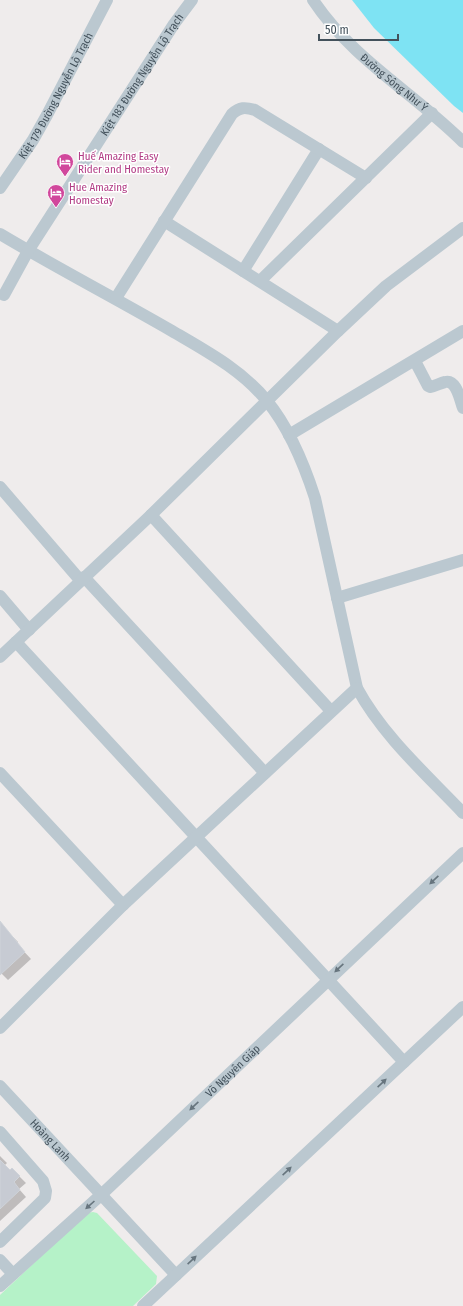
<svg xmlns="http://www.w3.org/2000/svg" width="463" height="1306" font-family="'Fira Sans Condensed',sans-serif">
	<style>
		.green { fill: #b5f2c8 }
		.water { fill: #7ee3f3 }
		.shadow { fill: #0003 }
		.building { fill: #c7cbd3; stroke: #cfd3d9 }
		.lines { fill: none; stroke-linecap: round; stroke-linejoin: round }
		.minor { stroke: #bbc8d0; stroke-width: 12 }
		.oneway { fill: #67757e }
		.labels { text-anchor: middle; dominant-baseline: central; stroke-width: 3; stroke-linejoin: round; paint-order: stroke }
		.street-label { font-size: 11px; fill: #43515b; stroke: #fff }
		.hotel-label { font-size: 11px; fill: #b23c85; stroke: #fff; text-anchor: start }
	</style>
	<rect width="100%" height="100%" fill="#efecec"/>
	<!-- green -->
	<path class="green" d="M93 1212 97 1213 157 1276 156 1284 133 1306H0V1295L87 1213Z"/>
	<!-- water -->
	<path class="water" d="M352 0H463V113L454 106 374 28Z"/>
	<!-- shadow -->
	<path class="shadow" d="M0 924 18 942 17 944 31 959 8 980 0 972Z
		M0 1156 7 1163 5 1165 10 1171 12 1169 26 1183 19 1189 26 1197 0 1221Z"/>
	<!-- building -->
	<path class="building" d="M0 921 25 952 0 975Z
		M0 1160 10 1170 12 1168 20 1176 14 1182 20 1190 0 1209Z"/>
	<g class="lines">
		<!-- minor -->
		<g class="minor">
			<path id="s1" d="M313 0C352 59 414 93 463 142"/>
			<path id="s2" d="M0 188 33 140 47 115 107 0"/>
			<path d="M164 221 338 331"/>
			<path d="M0 234C57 268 115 298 172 331 206 351 242 370 267 401 290 429 304 464 315 498L357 688C383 736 426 774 463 813"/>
			<path d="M243 271 319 149"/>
			<path d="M260 281 432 113"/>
			<path id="s3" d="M4 295 28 251 174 24 192 0"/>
			<path d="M116 298 232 114C240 107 245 107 255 110L366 178"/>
			<path d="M415 361 428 386 430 387C436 386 440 383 445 382 457 379 460 401 463 408"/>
			<path d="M289 435 463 331"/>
			<path d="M0 487 80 580"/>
			<path d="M151 515 331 711"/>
			<path d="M84 577 265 773"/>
			<path d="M0 596 29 630"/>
			<path d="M337 598 463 560"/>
			<path d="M16 642 404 1062"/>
			<path d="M0 657 151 515 338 331 386 286 463 228"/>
			<path d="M0 773 123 905"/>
			<path d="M0 1028 123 905 357 688"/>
			<path id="s4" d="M0 1086 176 1275"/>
			<path d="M0 1132 43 1181 46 1191 45 1198 0 1242"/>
			<path d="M0 1260 13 1274"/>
			<path id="s5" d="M0 1286 102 1194 463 853"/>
			<path d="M143 1306 463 1007"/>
		</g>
	</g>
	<!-- one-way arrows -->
	<defs><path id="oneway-solid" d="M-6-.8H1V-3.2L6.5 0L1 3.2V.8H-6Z"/></defs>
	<g class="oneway">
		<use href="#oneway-solid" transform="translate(434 880) rotate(137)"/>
		<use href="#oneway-solid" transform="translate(339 968) rotate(137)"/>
		<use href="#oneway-solid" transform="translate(382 1083) rotate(-43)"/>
		<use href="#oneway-solid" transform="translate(194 1106) rotate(137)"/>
		<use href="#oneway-solid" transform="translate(287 1171) rotate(-43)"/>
		<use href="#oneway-solid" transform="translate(90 1205) rotate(138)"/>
		<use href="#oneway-solid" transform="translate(192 1260) rotate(-43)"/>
	</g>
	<!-- icons -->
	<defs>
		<symbol id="hotel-pin" viewBox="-11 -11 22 30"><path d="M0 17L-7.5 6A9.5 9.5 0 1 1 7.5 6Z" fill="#d1479c" stroke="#fff"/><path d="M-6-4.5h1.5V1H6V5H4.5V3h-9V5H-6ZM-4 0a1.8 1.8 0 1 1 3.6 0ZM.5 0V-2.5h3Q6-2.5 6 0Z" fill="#fff"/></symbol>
	</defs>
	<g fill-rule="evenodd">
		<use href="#hotel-pin" x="55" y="152" width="20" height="27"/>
		<use href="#hotel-pin" x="46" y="183" width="20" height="27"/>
	</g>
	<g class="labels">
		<!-- street labels -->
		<g class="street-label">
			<text stroke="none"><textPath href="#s3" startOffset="260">Kiệt 183 Đường Nguyễn Lộ Trạch</textPath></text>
			<text stroke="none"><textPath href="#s1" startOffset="116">Đường Sông Như Ý</textPath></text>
			<text stroke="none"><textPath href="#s2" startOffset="108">Kiệt 179 Đường Nguyễn Lộ Trạch</textPath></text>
			<text stroke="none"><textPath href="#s5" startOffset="317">Võ Nguyên Giáp</textPath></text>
			<text stroke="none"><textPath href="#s4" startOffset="74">Hoàng Lanh</textPath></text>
		</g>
		<!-- hotel labels -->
		<g class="hotel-label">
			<text x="78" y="156">Huế Amazing Easy<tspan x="78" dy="13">Rider and Homestay</tspan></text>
			<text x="69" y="187">Hue Amazing<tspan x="69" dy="13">Homestay</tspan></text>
		</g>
	</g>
	<!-- scale -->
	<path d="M319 34v6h79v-6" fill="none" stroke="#43515b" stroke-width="2"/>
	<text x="325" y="34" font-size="12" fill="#43515b" stroke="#ffffff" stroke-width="3" paint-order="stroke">50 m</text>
</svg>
